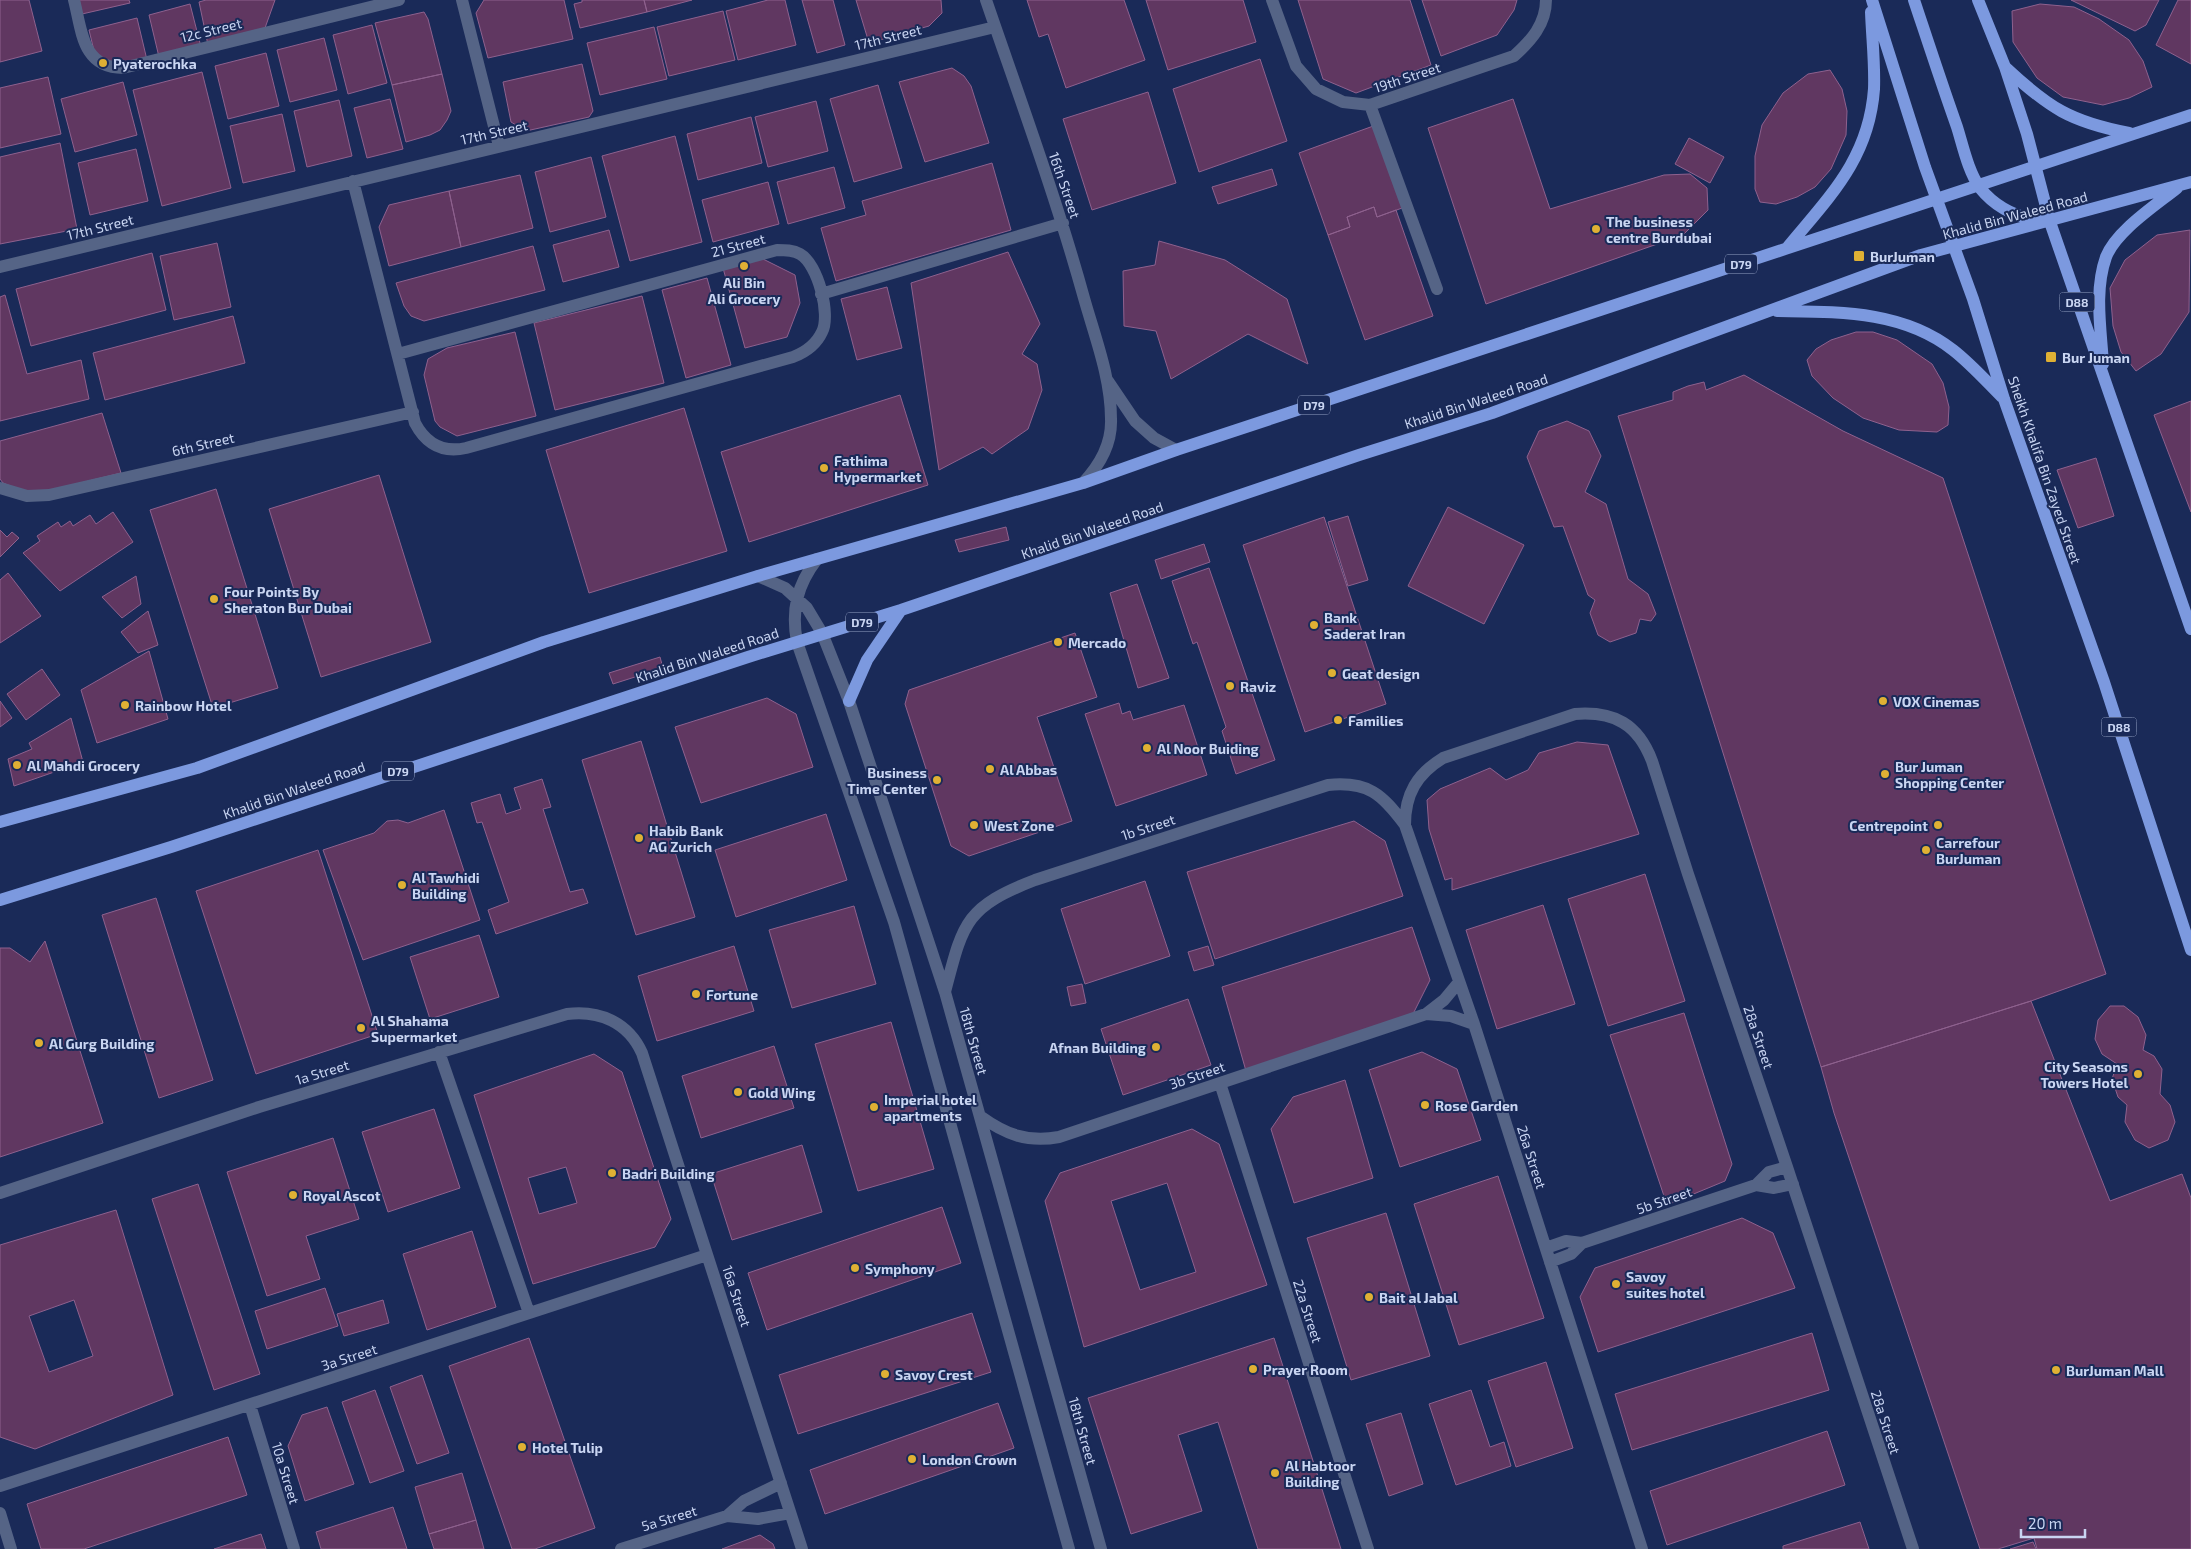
<svg xmlns="http://www.w3.org/2000/svg" width="2191" height="1549" font-family="'Exo 2',sans-serif">
	<style>
		.building { fill: #603761; stroke: #8e618e; fill-rule: evenodd }
		.lines { fill: none; stroke-linecap: round; stroke-linejoin: round }
		.minor { stroke: #556486; stroke-width: 12 }
		.major { stroke: #7c99df; stroke-width: 12 }
		.poi-dot { fill: #dfb034; stroke: #1a2a58; stroke-width: 2 }
		.labels { text-anchor: middle; dominant-baseline: central; stroke-width: 4; stroke-linejoin: round; paint-order: stroke }
		.shield { fill: #1a2a58; stroke: #94a2c4; stroke-width: 1 }
		.shield-label { font-size: 12px; font-weight: bold; fill: #c9d5f2 }
		.street-label { font-size: 14px; fill: #c9d5f2; stroke: #1a2a58 }
		.poi-label { font-size: 14px; font-weight: bold; fill: #c9d5f2; stroke: #1a2a58; text-anchor: start }
	</style>
	<rect width="100%" height="100%" fill="#1a2a58"/>
	<!-- building -->
	<path class="building" d="M0 0H29L42 51 0 62Z
		M79 0H129L130 3 82 14Z
		M206 0H275L265 28 208 45 199 2Z
		M484 0H564L573 39 488 58 476 13Z
		M582 0H644L647 12 580 28 574 4 582 2Z
		M644 0H692L647 12Z
		M768 0H785L796 45 738 60 726 11Z
		M802 0H833L845 45 817 53Z
		M856 0H941L942 13 929 26 869 43Z
		M1027 0H1124L1145 60 1066 88 1048 34 1039 37Z
		M1146 0H1243L1256 42 1168 70Z
		M1298 0H1410L1431 65 1356 93 1323 79Z
		M1422 0H1517L1514 10 1497 35 1441 56Z
		M2071 0H2159L2146 25 2135 31Z
		M2178 0H2191V64L2156 45Z
		M190 4 201 47 159 57 149 15Z
		M2040 4 2074 7 2099 19 2129 40 2143 61 2152 87 2129 98 2103 105 2063 97 2037 78 2013 42 2012 11Z
		M723 11 735 60 669 76 657 27Z
		M424 12 428 19 442 74 392 85 375 23Z
		M137 18 147 60 119 66 96 59 89 30Z
		M372 25 387 83 348 94 333 35Z
		M654 27 667 79 600 95 587 43Z
		M324 38 337 90 290 102 277 50Z
		M266 53 279 106 228 119 215 66Z
		M1260 59 1287 141 1199 172 1173 89Z
		M582 64 593 111 589 117 526 131 511 122 503 82Z
		M952 68 964 76 971 86 989 143 925 162 899 82Z
		M1830 70 1842 89 1847 111 1846 135 1831 169 1815 187 1797 197 1776 204 1760 202 1755 189V156L1762 125 1783 93 1808 74Z
		M202 72 231 188 162 206 133 90Z
		M442 74 451 111 447 120 440 130 430 135 406 142 392 85Z
		M48 77 61 134 0 148V88Z
		M123 82 137 135 75 152 61 99Z
		M878 85 902 168 854 182 830 99Z
		M1148 92 1176 183 1092 210 1063 119Z
		M390 99 403 149 367 158 354 108Z
		M1513 99 1550 209 1664 175 1690 174 1707 188 1708 210 1683 235 1486 304 1428 128Z
		M339 100 352 156 307 167 294 111Z
		M816 101 828 151 768 167 755 117Z
		M282 114 295 171 243 183 230 126Z
		M751 117 762 163 698 180 687 134Z
		M1376 125 1405 207 1377 217 1374 207 1347 217 1350 227 1328 235 1299 153Z
		M675 136 702 242 630 261 602 156Z
		M1689 138 1724 157 1710 183 1675 164Z
		M60 143 77 229 0 244V157Z
		M136 149 148 201 90 215 78 163Z
		M591 157 606 217 550 232 535 172Z
		M992 163 1011 230 836 281 821 228 866 215 862 201Z
		M834 167 845 208 788 224 777 182Z
		M1272 169 1277 185 1218 204 1212 187Z
		M520 175 533 228 461 247 449 191Z
		M768 182 779 224 713 242 702 200Z
		M449 191 461 247 389 266 379 227 389 205Z
		M1374 207 1377 217 1396 210 1433 316 1365 340 1328 235 1350 227 1347 217Z
		M609 230 619 267 563 282 553 245Z
		M2190 230 2189 312 2161 354 2136 371 2121 352 2113 326 2110 288 2125 260 2157 235Z
		M1159 241 1225 260 1287 299 1308 364 1248 334 1171 379 1156 331 1124 326 1123 271 1155 265Z
		M217 243 231 307 174 320 160 256Z
		M533 246 545 290 424 321 411 316 404 306 396 283Z
		M1008 252 1040 324 1022 354 1037 364 1042 390 1028 429 992 454 983 447 939 470 911 283Z
		M152 253 166 310 31 346 16 289Z
		M763 259 795 275 800 303 787 337 745 348 723 268Z
		M707 278 731 365 686 378 662 290Z
		M887 287 902 348 857 360 841 299Z
		M5 295 27 374 81 360 89 399 0 421V297Z
		M642 296 664 383 555 410 534 323Z
		M233 316 245 363 105 400 93 353Z
		M515 332 536 416 457 436 440 427 435 421 424 375 428 359 447 348Z
		M1856 332H1873L1897 340 1932 364 1943 383 1949 407 1948 425 1937 432 1899 430 1863 418 1833 398 1812 376 1807 360 1816 349 1831 340Z
		M1744 375 1843 431 1943 478 2106 974 2031 1001 1821 1067 1618 416 1673 400V392L1688 386 1704 382 1706 390Z
		M900 395 928 485 749 542 721 452Z
		M2191 401V512L2154 415Z
		M684 408 727 551 589 593 546 450Z
		M102 413 121 473 32 495 3 483 0 479V441Z
		M1567 421 1589 431 1601 456 1585 492 1606 504 1628 579 1648 594 1656 614 1651 621 1640 619 1636 633 1610 642 1598 635 1590 613 1595 600 1588 595 1563 526 1554 527 1527 457 1539 431Z
		M2096 458 2114 516 2078 528 2057 470Z
		M379 475 431 642 321 677 269 509Z
		M216 489 278 688 213 708 150 510Z
		M1448 507 1524 545 1484 624 1408 586Z
		M113 512 133 542 60 591 23 553 40 541 37 536 58 522 61 527 70 521 73 526 90 515 96 524Z
		M1348 516 1368 580 1348 586 1328 522Z
		M1324 517 1386 704 1305 732 1243 545Z
		M1006 527 1009 540 959 552 955 540Z
		M0 530 7 537 12 532 19 538 0 557Z
		M1204 544 1210 562 1161 579 1155 560Z
		M1209 568 1275 760 1236 774 1222 731 1226 727 1197 642 1193 644 1172 581Z
		M8 573 41 616 0 643V580Z
		M136 576 141 604 122 618 102 597Z
		M1137 584 1169 678 1138 688 1110 593Z
		M148 611 158 645 138 653 121 632Z
		M1075 633 1097 697 1037 717 1072 821 969 856 951 846 905 704 909 690Z
		M149 651 168 719 97 743 81 690Z
		M660 657 663 668 613 684 609 673Z
		M42 669 60 695 26 720 7 694Z
		M767 698 796 714 813 767 701 803 675 727Z
		M0 701 12 718 0 727Z
		M1119 703 1122 714 1130 711 1133 720 1184 705 1207 775 1116 806 1085 714Z
		M71 718 83 762 14 786 8 759 32 749 29 743Z
		M641 741 695 917 636 935 582 760Z
		M1577 742 1608 745 1639 834 1452 890V878L1445 880 1429 829 1427 800 1440 789 1490 768 1506 780 1528 770 1539 753Z
		M542 779 551 807 543 809 570 892 583 889 588 903 496 934 488 910 509 902 482 822 477 823 471 803 500 794 506 814 521 809 514 788Z
		M444 810 480 920 363 960 323 850 374 833 387 821 398 820 408 823Z
		M826 814 847 880 736 917 715 850Z
		M1354 821 1385 841 1403 896 1215 959 1187 872Z
		M318 850 378 1034 256 1074 196 891Z
		M1645 874 1685 1001 1608 1026 1568 899Z
		M1145 881 1170 956 1085 984 1061 909Z
		M156 898 213 1080 159 1098 102 915Z
		M1543 905 1575 1004 1497 1029 1466 930Z
		M854 906 876 984 792 1008 769 930Z
		M1412 927 1430 980 1413 1014 1246 1071 1222 987Z
		M479 935 499 997 430 1019 410 957Z
		M45 941 103 1123 0 1157V948H10L30 962Z
		M734 946 754 1011 657 1041 638 976Z
		M1208 946 1214 965 1194 971 1188 952Z
		M1082 984 1086 1003 1071 1006 1067 987Z
		M1188 999 1211 1065 1123 1095 1101 1029Z
		M2031 1001 2110 1201 2182 1174 2191 1198V1549H2037L2034 1538 1998 1549H1980L1834 1113 1821 1067Z
		M2110 1006H2124L2138 1017 2146 1035 2143 1050 2154 1056 2162 1069 2160 1094 2170 1105 2175 1122 2168 1140 2149 1148 2135 1140 2125 1122 2127 1105 2118 1097 2112 1079 2117 1064 2102 1054 2095 1039 2098 1020Z
		M1684 1013 1732 1164 1725 1181 1667 1205 1610 1035Z
		M891 1022 934 1169 858 1191 815 1044Z
		M774 1046 794 1108 701 1138 682 1076Z
		M1422 1052 1457 1069 1481 1140 1400 1167 1369 1070Z
		M594 1054 622 1072 671 1219 655 1247 533 1284 474 1095ZM566 1167 577 1203 539 1214 528 1178Z
		M1345 1080 1373 1178 1294 1203 1271 1129 1293 1097Z
		M434 1109 460 1188 388 1212 362 1132Z
		M1192 1129 1219 1144 1267 1285 1084 1347 1045 1201 1060 1173ZM1167 1183 1196 1272 1140 1290 1111 1201Z
		M333 1138 359 1219 306 1236 320 1279 267 1296 227 1172Z
		M802 1145 822 1212 732 1240 711 1174Z
		M1498 1176 1544 1318 1459 1345 1414 1204Z
		M198 1184 260 1374 214 1390 152 1199Z
		M942 1207 961 1263 767 1330 748 1273Z
		M116 1210 173 1395 35 1449 0 1437V1245ZM74 1300 93 1356 49 1372 29 1316Z
		M1386 1213 1430 1356 1351 1380 1307 1238Z
		M1742 1218 1773 1233 1795 1288 1598 1352 1580 1297 1595 1268Z
		M472 1231 496 1307 427 1330 403 1254Z
		M325 1288 338 1326 267 1349 255 1311Z
		M383 1300 389 1323 344 1336 337 1314Z
		M972 1313 991 1372 798 1434 779 1375Z
		M1812 1333 1829 1390 1632 1450 1615 1394Z
		M529 1338 595 1528 535 1549H512L449 1366Z
		M1274 1338 1341 1549H1258L1218 1422 1178 1435 1202 1511 1131 1534 1088 1398Z
		M1546 1362 1573 1448 1516 1467 1488 1381Z
		M422 1375 449 1453 417 1464 390 1387Z
		M375 1390 404 1471 370 1483 342 1402Z
		M1471 1390 1490 1447 1504 1442 1511 1466 1456 1485 1429 1404Z
		M998 1403 1014 1448 825 1514 810 1470Z
		M327 1407 354 1484 305 1501 288 1446 302 1415Z
		M1401 1413 1423 1484 1389 1496 1366 1424Z
		M1827 1431 1845 1485 1667 1545 1650 1491Z
		M228 1437 247 1495 84 1549H41L27 1504Z
		M462 1473 476 1520 429 1534 415 1487Z
		M393 1507 407 1549H321L316 1532Z
		M476 1520 484 1549H434L429 1534Z
		M1860 1522 1869 1549H1783V1546Z
		M261 1534 266 1549H214Z
		M760 1535 773 1544 775 1549H722Z
		M2033 1542 2036 1549H2010Z"/>
	<g class="lines">
		<!-- minor -->
		<path class="minor" d="M74 0C82 31 82 68 123 68L399 0
			M462 0 499 146
			M986 0C1020 99 1056 197 1084 298 1095 337 1111 378 1111 419 1112 444 1100 465 1083 483
			M1272 0 1296 66 1316 89 1343 102 1370 105 1514 56C1531 41 1546 24 1546 0
			M1370 105 1437 289
			M353 181 415 423C426 444 443 453 466 448L793 357C806 352 816 345 822 332 831 315 818 264 800 254 793 250 785 250 777 250L398 354
			M0 267 995 27
			M821 294 1063 223
			M1108 381 1135 421 1154 438 1176 450
			M0 488 27 496 49 495 413 412
			M817 559C797 585 791 610 797 642L894 922 1069 1549
			M758 576 785 588 807 608 822 633 849 701 945 992 1101 1549
			M945 992C963 923 965 907 1035 880L1328 785C1368 781 1382 794 1405 825
			M1426 1014 1451 1016 1474 1024
			M439 1052 529 1313
			M1220 1083 1368 1549
			M980 1116C1005 1134 1027 1143 1059 1137L1426 1014 1444 1000 1459 982
			M1756 1185 1774 1188 1793 1184
			M0 1193 259 1107 567 1014C599 1010 628 1022 642 1053L802 1549
			M1546 1248 1566 1241 1582 1243
			M1550 1262 1571 1254 1582 1243 1756 1185 1769 1172 1787 1167
			M250 1405 294 1549
			M0 1486 707 1255
			M0 1513 11 1549
			M727 1516 744 1501 781 1483
			M621 1549 727 1516 758 1519 790 1513
			M1642 1549 1474 1024 1405 825C1405 794 1417 774 1443 758L1575 714C1614 711 1638 724 1652 761L1688 874 1787 1167 1913 1549"/>
		<!-- major -->
		<path class="major" d="M1872 0 1925 167 1973 299 2004 399 2104 682 2191 950
			M1914 0C1928 42 1942 85 1957 127 1963 146 1968 171 1980 188 1996 208 2018 218 2042 221
			M1978 0 2005 67 2027 134 2050 222 2191 629
			M2006 68C2049 108 2071 122 2129 133
			M1787 248C1829 197 1869 159 1874 89 1875 64 1872 38 1871 12
			M1777 311C1837 312 1902 310 1953 350 1971 364 1986 381 2002 397
			M2103 364C2101 329 2094 291 2106 257 2116 231 2156 205 2177 188
			M849 701 867 660 901 610
			M0 822 197 768 544 642 758 576 1083 483 1176 450 2191 115
			M0 900 171 847 748 657 901 610 1359 455 1492 413 1921 255 2191 182"/>
	</g>
	<!-- markers -->
	<g class="poi-dot">
		<circle cx="103" cy="63" r="5"/>
		<circle cx="1596" cy="229" r="5"/>
		<rect x="1853" y="250" width="12" height="12" rx="2.5"/>
		<circle cx="744" cy="266" r="5"/>
		<rect x="2045" y="351" width="12" height="12" rx="2.5"/>
		<circle cx="824" cy="468" r="5"/>
		<circle cx="214" cy="599" r="5"/>
		<circle cx="1314" cy="625" r="5"/>
		<circle cx="1058" cy="642" r="5"/>
		<circle cx="1332" cy="673" r="5"/>
		<circle cx="1230" cy="686" r="5"/>
		<circle cx="1883" cy="701" r="5"/>
		<circle cx="125" cy="705" r="5"/>
		<circle cx="1338" cy="720" r="5"/>
		<circle cx="1147" cy="748" r="5"/>
		<circle cx="17" cy="765" r="5"/>
		<circle cx="990" cy="769" r="5"/>
		<circle cx="1885" cy="774" r="5"/>
		<circle cx="937" cy="780" r="5"/>
		<circle cx="974" cy="825" r="5"/>
		<circle cx="1938" cy="825" r="5"/>
		<circle cx="639" cy="838" r="5"/>
		<circle cx="1926" cy="850" r="5"/>
		<circle cx="402" cy="885" r="5"/>
		<circle cx="696" cy="994" r="5"/>
		<circle cx="361" cy="1028" r="5"/>
		<circle cx="39" cy="1043" r="5"/>
		<circle cx="1156" cy="1047" r="5"/>
		<circle cx="2138" cy="1074" r="5"/>
		<circle cx="738" cy="1092" r="5"/>
		<circle cx="1425" cy="1105" r="5"/>
		<circle cx="874" cy="1107" r="5"/>
		<circle cx="612" cy="1173" r="5"/>
		<circle cx="293" cy="1195" r="5"/>
		<circle cx="855" cy="1268" r="5"/>
		<circle cx="1616" cy="1284" r="5"/>
		<circle cx="1369" cy="1297" r="5"/>
		<circle cx="1253" cy="1369" r="5"/>
		<circle cx="2056" cy="1370" r="5"/>
		<circle cx="885" cy="1374" r="5"/>
		<circle cx="522" cy="1447" r="5"/>
		<circle cx="912" cy="1459" r="5"/>
		<circle cx="1275" cy="1473" r="5"/>
	</g>
	<g class="labels">
		<!-- shield labels -->
		<g class="shield">
			<rect x="1725" y="254.5" width="32" height="19" rx="4"/>
			<rect x="2059.5" y="292.5" width="35" height="19" rx="4"/>
			<rect x="1298" y="395.5" width="32" height="19" rx="4"/>
			<rect x="846" y="612.5" width="32" height="19" rx="4"/>
			<rect x="2101.5" y="717.5" width="35" height="19" rx="4"/>
			<rect x="382" y="761.5" width="32" height="19" rx="4"/>
		</g>
		<g class="shield-label">
			<text x="1741" y="264">D79</text>
			<text x="2077" y="302">D88</text>
			<text x="1314" y="405">D79</text>
			<text x="862" y="622">D79</text>
			<text x="2119" y="727">D88</text>
			<text x="398" y="771">D79</text>
		</g>
		<!-- street labels -->
		<g class="street-label">
			<text transform="translate(211 30) rotate(-14)">12c Street</text>
			<text transform="translate(888 37) rotate(-14)">17th Street</text>
			<text transform="translate(1407 77) rotate(-18)">19th Street</text>
			<text transform="translate(494 132) rotate(-13)">17th Street</text>
			<text transform="translate(1065 185) rotate(71)">16th Street</text>
			<text transform="translate(2015 215) rotate(-15)">Khalid Bin Waleed Road</text>
			<text transform="translate(100 227) rotate(-14)">17th Street</text>
			<text transform="translate(738 245) rotate(-15)">21 Street</text>
			<text transform="translate(1476 401) rotate(-18)">Khalid Bin Waleed Road</text>
			<text transform="translate(203 444) rotate(-13)">6th Street</text>
			<text transform="translate(2045 470) rotate(71)">Sheikh Khalifa Bin Zayed Street</text>
			<text transform="translate(1092 530) rotate(-19)">Khalid Bin Waleed Road</text>
			<text transform="translate(707 655) rotate(-18)">Khalid Bin Waleed Road</text>
			<text transform="translate(294 790) rotate(-19)">Khalid Bin Waleed Road</text>
			<text transform="translate(1148 827) rotate(-18)">1b Street</text>
			<text transform="translate(1759 1037) rotate(71)">28a Street</text>
			<text transform="translate(974 1041) rotate(74)">18th Street</text>
			<text transform="translate(322 1072) rotate(-17)">1a Street</text>
			<text transform="translate(1197 1075) rotate(-19)">3b Street</text>
			<text transform="translate(1532 1157) rotate(72)">26a Street</text>
			<text transform="translate(1664 1200) rotate(-19)">5b Street</text>
			<text transform="translate(737 1296) rotate(72)">16a Street</text>
			<text transform="translate(1308 1311) rotate(72)">22a Street</text>
			<text transform="translate(349 1357) rotate(-18)">3a Street</text>
			<text transform="translate(1886 1422) rotate(72)">28a Street</text>
			<text transform="translate(1083 1431) rotate(74)">18th Street</text>
			<text transform="translate(286 1473) rotate(73)">10a Street</text>
			<text transform="translate(669 1518) rotate(-17)">5a Street</text>
		</g>
		<!-- poi labels -->
		<g class="poi-label">
			<text x="113" y="63">Pyaterochka</text>
			<text x="1606" y="221">The business<tspan x="1606" dy="16">centre Burdubai</tspan></text>
			<text x="1870" y="256">BurJuman</text>
			<text x="744" y="282" text-anchor="middle">Ali Bin<tspan x="744" dy="16">Ali Grocery</tspan></text>
			<text x="2062" y="357">Bur Juman</text>
			<text x="834" y="460">Fathima<tspan x="834" dy="16">Hypermarket</tspan></text>
			<text x="224" y="591">Four Points By<tspan x="224" dy="16">Sheraton Bur Dubai</tspan></text>
			<text x="1324" y="617">Bank<tspan x="1324" dy="16">Saderat Iran</tspan></text>
			<text x="1068" y="642">Mercado</text>
			<text x="1342" y="673">Geat design</text>
			<text x="1240" y="686">Raviz</text>
			<text x="1893" y="701">VOX Cinemas</text>
			<text x="135" y="705">Rainbow Hotel</text>
			<text x="1348" y="720">Families</text>
			<text x="1157" y="748">Al Noor Buiding</text>
			<text x="27" y="765">Al Mahdi Grocery</text>
			<text x="1895" y="766">Bur Juman<tspan x="1895" dy="16">Shopping Center</tspan></text>
			<text x="1000" y="769">Al Abbas</text>
			<text x="927" y="772" text-anchor="end">Business<tspan x="927" dy="16">Time Center</tspan></text>
			<text x="984" y="825">West Zone</text>
			<text x="1928" y="825" text-anchor="end">Centrepoint</text>
			<text x="649" y="830">Habib Bank<tspan x="649" dy="16">AG Zurich</tspan></text>
			<text x="1936" y="842">Carrefour<tspan x="1936" dy="16">BurJuman</tspan></text>
			<text x="412" y="877">Al Tawhidi<tspan x="412" dy="16">Building</tspan></text>
			<text x="706" y="994">Fortune</text>
			<text x="371" y="1020">Al Shahama<tspan x="371" dy="16">Supermarket</tspan></text>
			<text x="49" y="1043">Al Gurg Building</text>
			<text x="1146" y="1047" text-anchor="end">Afnan Building</text>
			<text x="2128" y="1066" text-anchor="end">City Seasons<tspan x="2128" dy="16">Towers Hotel</tspan></text>
			<text x="748" y="1092">Gold Wing</text>
			<text x="884" y="1099">Imperial hotel<tspan x="884" dy="16">apartments</tspan></text>
			<text x="1435" y="1105">Rose Garden</text>
			<text x="622" y="1173">Badri Building</text>
			<text x="303" y="1195">Royal Ascot</text>
			<text x="865" y="1268">Symphony</text>
			<text x="1626" y="1276">Savoy<tspan x="1626" dy="16">suites hotel</tspan></text>
			<text x="1379" y="1297">Bait al Jabal</text>
			<text x="1263" y="1369">Prayer Room</text>
			<text x="2066" y="1370">BurJuman Mall</text>
			<text x="895" y="1374">Savoy Crest</text>
			<text x="532" y="1447">Hotel Tulip</text>
			<text x="922" y="1459">London Crown</text>
			<text x="1285" y="1465">Al Habtoor<tspan x="1285" dy="16">Building</tspan></text>
		</g>
	</g>
	<!-- scale -->
	<path d="M2021 1529v8h64v-8" fill="none" stroke="#c9d5f2" stroke-width="2.5"/>
	<text x="2028" y="1529" font-size="15" fill="#c9d5f2" stroke="#1a2a58" stroke-width="4" paint-order="stroke">20 m</text>
</svg>
